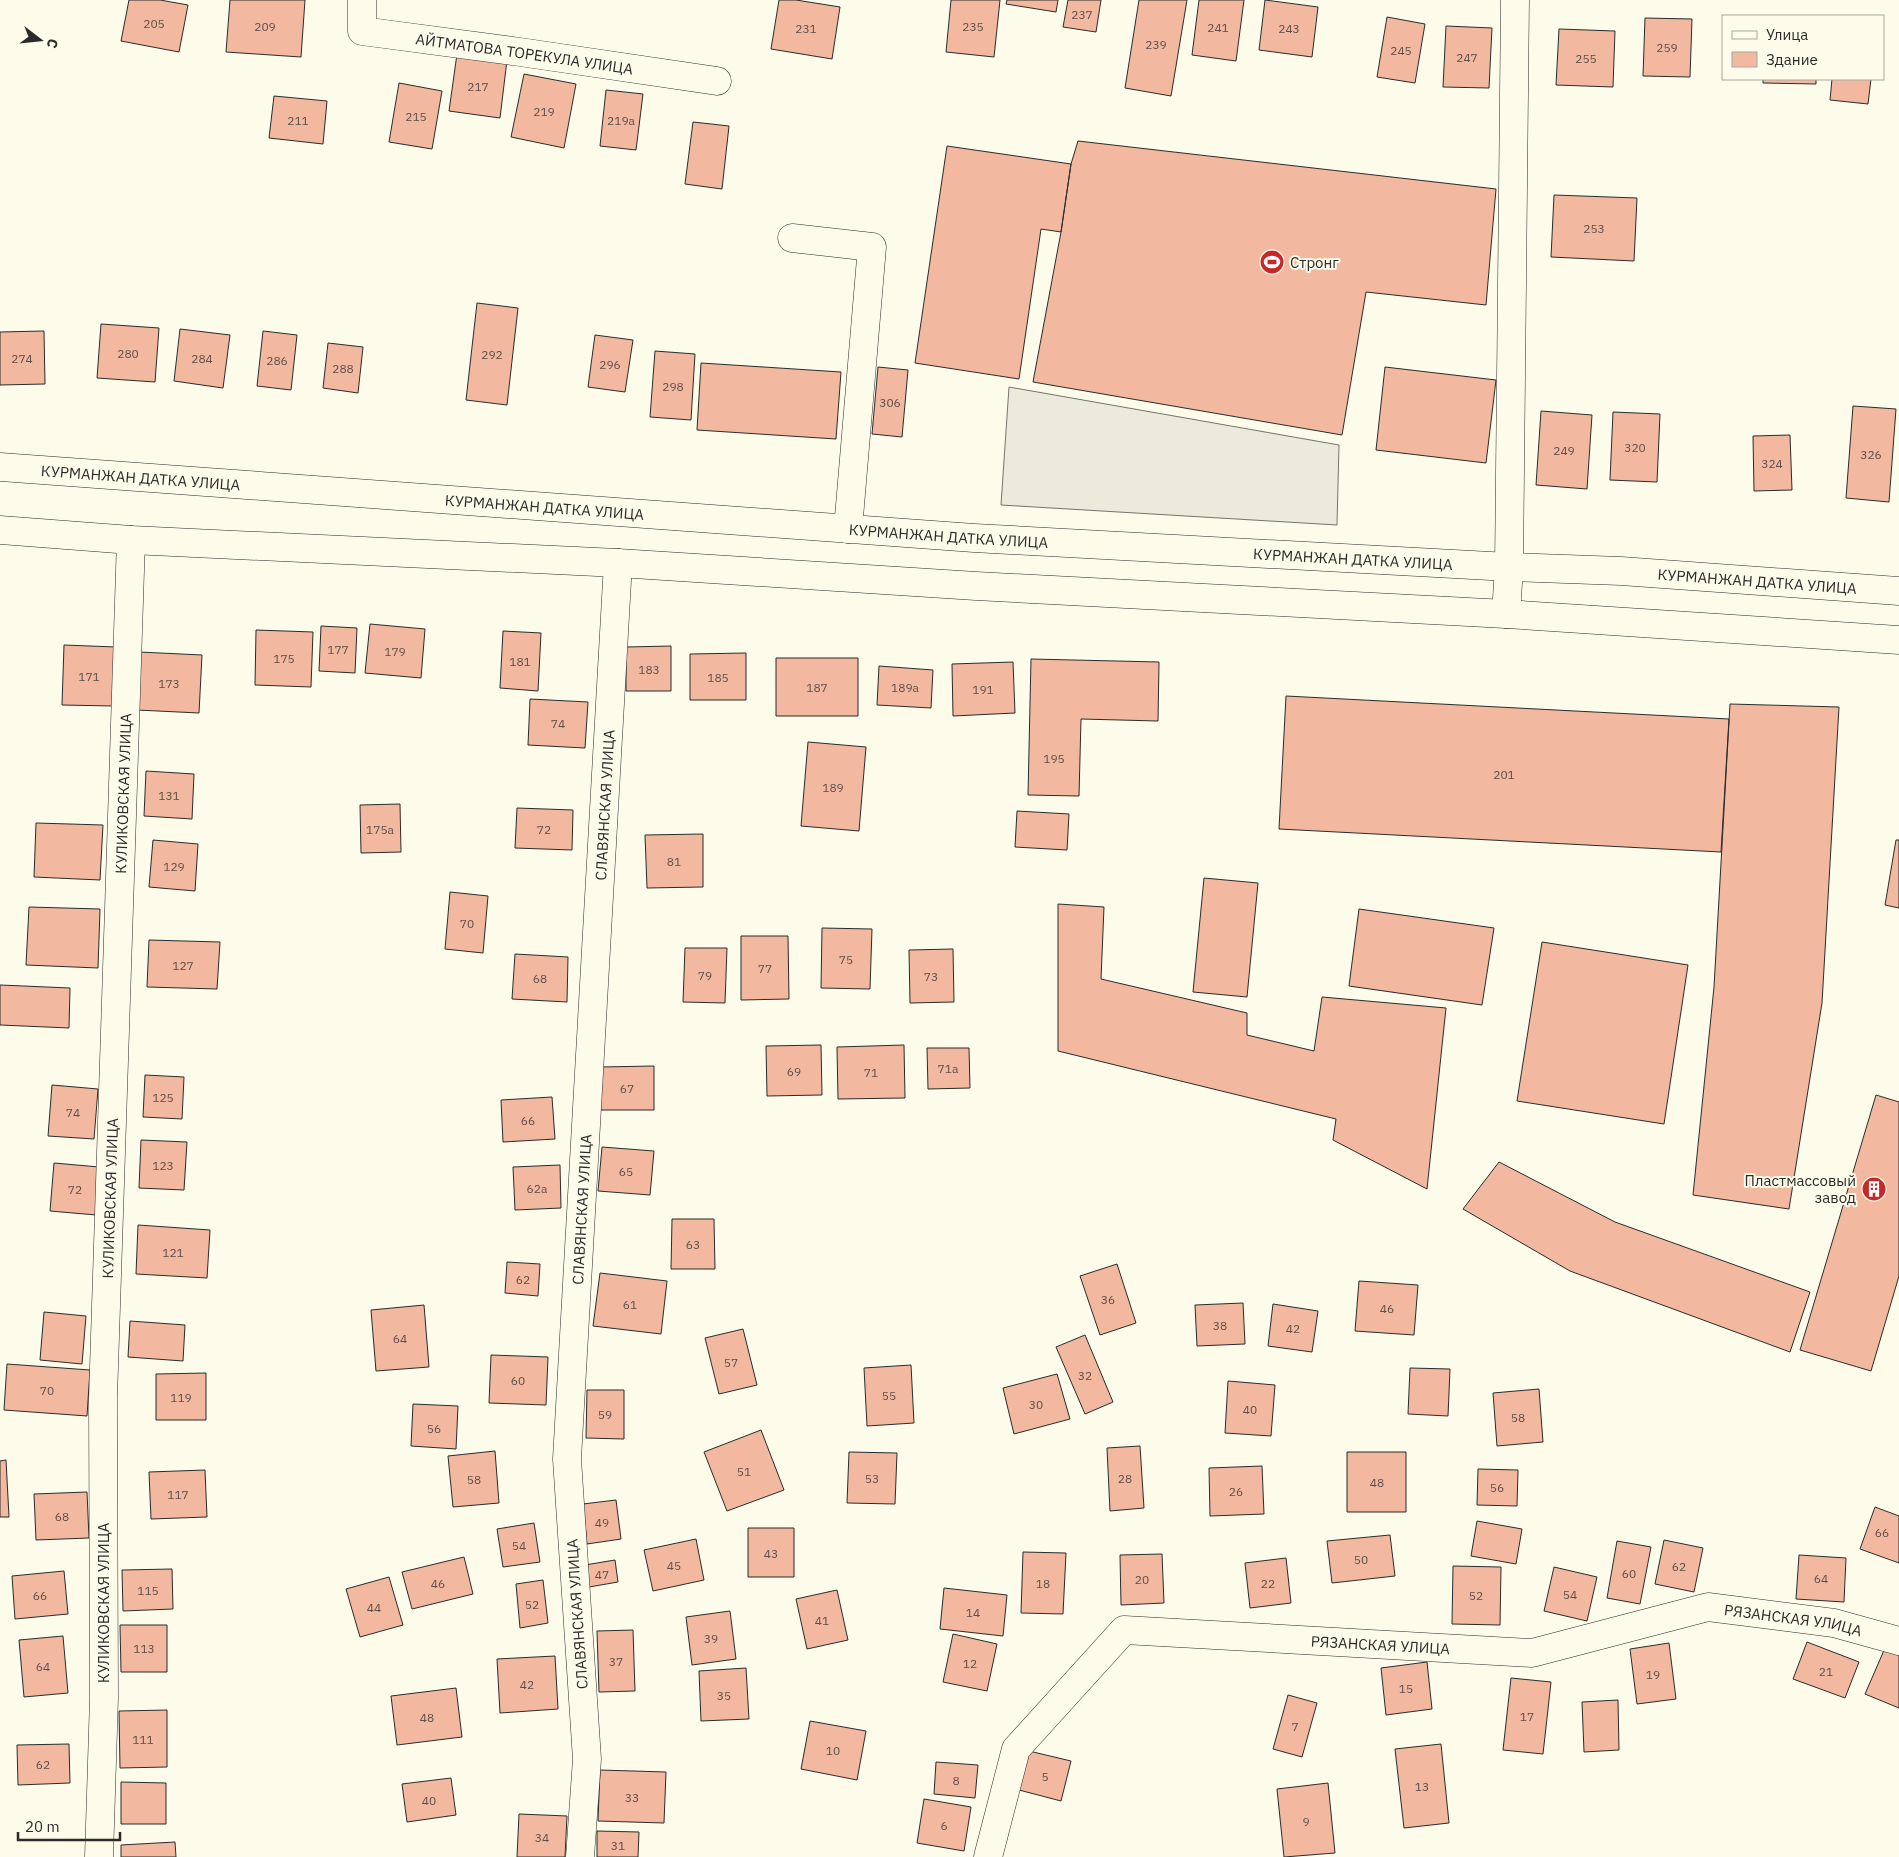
<svg xmlns="http://www.w3.org/2000/svg" width="1899" height="1857" font-family="'IBM Plex Sans',sans-serif">
	<style>
		.parking { fill: #eceadb; stroke: #74746e }
		.building { fill: #f2b8a0; stroke: #2b2b2b }
		.lines { fill: none; stroke-linecap: round; stroke-linejoin: round }
		.minor-casing { stroke: #2b2b2b; stroke-width: 29 }
		.major-casing { stroke: #2b2b2b; stroke-width: 29 }
		.minor { stroke: #fdfbea; stroke-width: 28 }
		.major { stroke: #fdfbea; stroke-width: 28 }
		.labels { text-anchor: middle; dominant-baseline: central; stroke-width: 4; stroke-linejoin: round; paint-order: stroke }
		.number-label { font-size: 12px; fill: #5d4e48 }
		.street-label { font-size: 15px; fill: #2b2b2b; stroke: #fdfbea }
		.poi-label { font-size: 15px; fill: #2b2b2b; stroke: #fdfbea; text-anchor: start }
	</style>
	<rect width="100%" height="100%" fill="#fdfbea"/>
	<!-- parking -->
	<path class="parking" d="M1009 387 1339 445 1337 525 1001 505Z"/>
	<!-- building -->
	<path class="building" d="M129 0H160L188 5 179 52 121 41Z
		M230 0H305L301 57 226 52Z
		M779 0H796L840 7 832 59 771 49Z
		M951 0H1000L994 57 946 52Z
		M1007 0H1058L1056 12 1006 4Z
		M1068 0H1101L1096 32 1063 27Z
		M1139 0H1187L1171 96 1125 88Z
		M1199 0H1244L1236 61 1192 55Z
		M1265 0 1318 7 1312 57 1259 50Z
		M1387 17 1425 24 1415 83 1377 77Z
		M1645 18 1692 19 1690 77 1643 76Z
		M1446 26 1492 28 1489 88 1443 87Z
		M1559 29 1615 31 1613 87 1556 85Z
		M457 54 507 60 500 118 449 111Z
		M524 74 576 84 564 148 511 137Z
		M1763 79H1816V84L1763 83Z
		M1832 79H1871L1868 104 1830 100Z
		M399 83 442 91 432 149 389 142Z
		M606 90 643 94 636 150 600 146Z
		M274 96 327 101 323 144 269 138Z
		M693 122 729 126 722 189 685 184Z
		M1078 141 1496 189 1486 305 1366 292 1342 435 1033 382 1061 232 1071 164Z
		M947 146 1071 164 1061 232 1041 229 1019 379 915 363Z
		M1554 195 1637 198 1634 261 1551 257Z
		M477 303 518 308 507 405 466 400Z
		M101 324 159 328 155 382 97 378Z
		M180 329 230 335 223 388 174 381Z
		M44 331 45 384 0 385V332Z
		M263 331 297 335 291 390 257 386Z
		M595 335 633 340 625 392 588 387Z
		M328 343 363 347 358 393 323 388Z
		M655 351 695 354 691 420 650 417Z
		M701 363 841 372 836 439 697 430Z
		M878 367 908 370 902 437 872 434Z
		M1385 367 1496 380 1486 463 1376 450Z
		M1853 406 1896 409 1889 502 1846 498Z
		M1541 411 1592 415 1587 489 1536 485Z
		M1613 412 1660 414 1657 482 1610 480Z
		M1790 435 1792 490 1754 491 1753 436Z
		M370 624 425 629 421 678 365 673Z
		M321 626 357 628 355 673 319 671Z
		M256 630 313 632 311 687 255 685Z
		M503 631 541 633 538 691 500 688Z
		M64 645 116 647 113 706 62 705Z
		M671 646V691H626V647Z
		M139 652 202 655 199 713 137 710Z
		M746 653V700H690V654Z
		M776 658H858V716H776Z
		M1031 659 1159 662 1158 721 1081 719 1079 796 1028 795Z
		M1013 662 1015 713 953 716 952 664Z
		M879 666 933 670 931 708 877 705Z
		M1286 696 1729 719 1721 852 1279 829Z
		M530 699 588 702 585 748 528 745Z
		M1730 704 1839 707 1822 1003 1789 1209 1693 1195 1714 987Z
		M808 742 866 747 859 831 801 826Z
		M146 771 194 774 192 819 144 816Z
		M400 804 401 852 361 853 360 805Z
		M517 808 573 810 572 850 515 848Z
		M1017 811 1069 814 1067 850 1015 847Z
		M36 823 103 825 100 880 34 877Z
		M703 834V887L647 888 645 835Z
		M153 840 198 844 195 891 149 887Z
		M1896 840H1899V908L1885 905Z
		M1204 878 1258 883 1247 997 1193 992Z
		M450 892 488 896 483 953 445 949Z
		M1058 904 1104 907 1101 979 1247 1013V1035L1314 1051 1322 997 1446 1008 1427 1189 1333 1140 1336 1119 1058 1051Z
		M29 907 100 909 98 968 26 965Z
		M1359 909 1494 928 1482 1005 1349 986Z
		M822 928 872 929 870 989 821 988Z
		M741 936H788L789 999 741 1000Z
		M149 940 220 942 217 989 147 987Z
		M1542 942 1688 965 1664 1124 1517 1101Z
		M685 948H727L725 1003 683 1002Z
		M953 949 954 1002 910 1003 909 950Z
		M515 954 568 957 567 1002 512 999Z
		M0 985 70 988 69 1028 0 1025Z
		M821 1045 822 1095 767 1096 766 1046Z
		M904 1045 905 1098 838 1099 837 1047Z
		M927 1048H969L970 1088 928 1089Z
		M654 1066V1110H600V1067Z
		M145 1075 184 1077 182 1119 143 1117Z
		M52 1085 98 1089 94 1139 48 1136Z
		M1876 1095 1899 1102V1276L1871 1371 1800 1350Z
		M552 1097 555 1139 503 1142 501 1100Z
		M141 1140 187 1142 184 1190 139 1188Z
		M602 1147 654 1151 650 1195 598 1191Z
		M1499 1162 1615 1222 1810 1292 1790 1352 1570 1271 1463 1209Z
		M54 1163 99 1167 96 1215 50 1211Z
		M560 1165 561 1208 515 1210 513 1167Z
		M672 1219H714L715 1269H671Z
		M138 1225 210 1230 207 1278 136 1274Z
		M507 1262 540 1264 538 1296 505 1293Z
		M1117 1264 1136 1323 1100 1335 1080 1276Z
		M600 1273 667 1281 661 1334 593 1326Z
		M1359 1281 1418 1285 1414 1335 1355 1331Z
		M1243 1303 1245 1344 1197 1346 1195 1305Z
		M1273 1304 1318 1311 1312 1352 1268 1346Z
		M424 1305 429 1367 376 1371 371 1310Z
		M44 1312 86 1316 82 1364 40 1360Z
		M130 1321 185 1325 183 1361 128 1357Z
		M743 1329 757 1385 719 1394 705 1338Z
		M1085 1335 1113 1402 1085 1414 1056 1347Z
		M491 1355 548 1357 546 1405 489 1403Z
		M7 1364 90 1370 87 1416 4 1410Z
		M911 1365 914 1423 867 1426 864 1368Z
		M1410 1368 1450 1369 1448 1416 1408 1414Z
		M206 1373V1420H156V1374Z
		M1057 1374 1070 1419 1014 1434 1003 1388Z
		M1228 1381 1275 1385 1271 1436 1225 1433Z
		M1539 1389 1543 1442 1497 1446 1493 1393Z
		M587 1390H624V1439L586 1438Z
		M413 1404 458 1406 456 1449 411 1446Z
		M761 1430 784 1490 727 1511 704 1452Z
		M1140 1446 1144 1508 1110 1511 1107 1448Z
		M495 1451 499 1503 453 1507 448 1456Z
		M849 1452 897 1453 895 1504 847 1503Z
		M1347 1452H1406V1512H1347Z
		M6 1460 9 1517H0V1461Z
		M1262 1466 1264 1514 1210 1516 1209 1468Z
		M1478 1469 1518 1470 1517 1506 1477 1505Z
		M205 1470 207 1517 151 1519 149 1472Z
		M87 1492 89 1538 36 1540 34 1494Z
		M616 1500 621 1539 587 1544 583 1504Z
		M1875 1507 1899 1516V1563L1860 1549Z
		M1477 1521 1522 1529 1516 1564 1471 1556Z
		M534 1523 540 1562 503 1567 497 1529Z
		M748 1528H794V1577H748Z
		M1390 1535 1395 1576 1332 1583 1327 1541Z
		M696 1539 704 1580 653 1591 644 1550Z
		M1664 1540 1703 1548 1694 1592 1655 1584Z
		M1617 1541 1651 1547 1640 1604 1607 1598Z
		M1023 1552 1066 1553 1063 1614 1021 1613Z
		M1162 1554 1164 1603 1121 1605 1120 1555Z
		M1799 1555 1846 1558 1844 1602 1796 1599Z
		M464 1557 473 1594 412 1609 402 1572Z
		M1286 1558 1291 1603 1250 1608 1245 1563Z
		M615 1560 618 1582 589 1587 585 1565Z
		M1453 1566 1501 1567 1500 1625 1452 1624Z
		M1554 1567 1597 1577 1587 1621 1544 1611Z
		M172 1569 173 1609 123 1611 122 1570Z
		M64 1571 68 1614 15 1619 12 1576Z
		M389 1577 403 1625 360 1637 346 1589Z
		M543 1580 548 1623 520 1628 516 1584Z
		M944 1588 1007 1595 1003 1636 940 1629Z
		M837 1590 848 1640 807 1649 796 1599Z
		M730 1611 736 1659 692 1665 686 1617Z
		M120 1625H167V1672H121Z
		M633 1630 635 1691 599 1692 597 1631Z
		M953 1634 997 1644 987 1691 943 1682Z
		M63 1636 68 1693 24 1697 19 1640Z
		M1807 1642 1859 1662 1845 1698 1793 1679Z
		M1669 1643 1676 1699 1637 1704 1630 1649Z
		M1885 1648 1899 1654V1708L1865 1694Z
		M555 1656 558 1709 500 1713 497 1659Z
		M1427 1662 1432 1709 1386 1715 1381 1668Z
		M746 1668 749 1719 701 1721 699 1671Z
		M1511 1678 1551 1682 1543 1754 1503 1750Z
		M456 1688 462 1737 397 1745 391 1696Z
		M1288 1695 1317 1703 1302 1757 1273 1749Z
		M1618 1700 1619 1750 1584 1752 1582 1702Z
		M167 1710V1767L120 1768 119 1711Z
		M810 1721 866 1731 857 1780 801 1769Z
		M69 1744 70 1783 18 1785 17 1745Z
		M1441 1744 1449 1823 1404 1828 1395 1749Z
		M1029 1751 1071 1761 1061 1801 1019 1790Z
		M936 1762 978 1765 975 1798 934 1794Z
		M600 1770 666 1772 664 1823 598 1821Z
		M451 1778 456 1815 407 1822 402 1784Z
		M121 1782 166 1783V1824H121Z
		M1328 1783 1335 1853 1284 1857 1277 1789Z
		M924 1799 971 1807 964 1851 917 1843Z
		M519 1814 567 1816 565 1857H517Z
		M597 1831 639 1832 638 1857H597Z
		M175 1842 176 1857H121V1845Z"/>
	<g class="lines">
		<defs>
			<g id="minor">
				<path id="s1" d="M362 0V31L520 52 717 81"/>
				<path d="M792 238 872 247 848 529"/>
				<path d="M1506 614 1509 567 1515 0"/>
				<path id="s2" d="M99 1857 104 1698 103 1398 131 540"/>
				<path id="s3" d="M580 1857 587 1759 567 1459 618 563"/>
				<path id="s4" d="M988 1857 1016 1749 1124 1630 1532 1653 1708 1607 1834 1623 1899 1641"/>
			</g>
			<g id="major">
				<path id="s5" d="M0 467 974 538 1509 567 1621 571 1899 591"/>
				<path d="M0 530 131 540 618 563 976 586 1506 614 1899 640"/>
			</g>
		</defs>
		<!-- minor casing -->
		<use href="#minor" class="minor-casing"/>
		<!-- major casing -->
		<use href="#major" class="major-casing"/>
		<!-- minor -->
		<use href="#minor" class="minor"/>
		<!-- major -->
		<use href="#major" class="major"/>
	</g>
	<!-- icons -->
	<defs>
		<symbol id="stadium-disc" viewBox="-11 -11 22 22"><circle r="9.5" fill="#c62828" stroke="#fdfbea"/><path d="M0-5a6.5 5 0 1 0 0 10a6.5 5 0 1 0 0-10ZM-3.5-1.8h7v3.6h-7Z" fill="#fff"/></symbol>
		<symbol id="building-disc" viewBox="-11 -11 22 22"><circle r="9.5" fill="#c62828" stroke="#fdfbea"/><path d="M-4-6H4V6H1V3H-1V6H-4ZM-2.5-4.3h1.7v1.8h-1.7ZM.8-4.3h1.7v1.8H.8ZM-2.5-1h1.7V.8h-1.7ZM.8-1h1.7V.8H.8Z" fill="#fff"/></symbol>
	</defs>
	<g fill-rule="evenodd">
		<use href="#stadium-disc" x="1258" y="248" width="28" height="28"/>
		<use href="#building-disc" x="1860" y="1175" width="28" height="28"/>
	</g>
	<g class="labels">
		<!-- number labels -->
		<g class="number-label">
			<text x="1082" y="14">237</text>
			<text x="154" y="23">205</text>
			<text x="265" y="26">209</text>
			<text x="973" y="26">235</text>
			<text x="1218" y="27">241</text>
			<text x="806" y="28">231</text>
			<text x="1289" y="28">243</text>
			<text x="1156" y="44">239</text>
			<text x="1667" y="47">259</text>
			<text x="1401" y="50">245</text>
			<text x="1467" y="57">247</text>
			<text x="1586" y="58">255</text>
			<text x="478" y="86">217</text>
			<text x="544" y="111">219</text>
			<text x="416" y="116">215</text>
			<text x="298" y="120">211</text>
			<text x="621" y="120">219a</text>
			<text x="1594" y="228">253</text>
			<text x="128" y="353">280</text>
			<text x="492" y="354">292</text>
			<text x="22" y="358">274</text>
			<text x="202" y="358">284</text>
			<text x="277" y="360">286</text>
			<text x="610" y="364">296</text>
			<text x="343" y="368">288</text>
			<text x="673" y="386">298</text>
			<text x="890" y="402">306</text>
			<text x="1635" y="447">320</text>
			<text x="1564" y="450">249</text>
			<text x="1871" y="454">326</text>
			<text x="1772" y="463">324</text>
			<text x="338" y="649">177</text>
			<text x="395" y="651">179</text>
			<text x="284" y="658">175</text>
			<text x="520" y="661">181</text>
			<text x="649" y="669">183</text>
			<text x="89" y="676">171</text>
			<text x="718" y="677">185</text>
			<text x="169" y="683">173</text>
			<text x="817" y="687">187</text>
			<text x="905" y="687">189а</text>
			<text x="983" y="689">191</text>
			<text x="558" y="723">74</text>
			<text x="1054" y="758">195</text>
			<text x="1504" y="774">201</text>
			<text x="833" y="787">189</text>
			<text x="169" y="795">131</text>
			<text x="380" y="829">175а</text>
			<text x="544" y="829">72</text>
			<text x="674" y="861">81</text>
			<text x="174" y="866">129</text>
			<text x="467" y="923">70</text>
			<text x="846" y="959">75</text>
			<text x="183" y="965">127</text>
			<text x="765" y="968">77</text>
			<text x="705" y="975">79</text>
			<text x="931" y="976">73</text>
			<text x="540" y="978">68</text>
			<text x="948" y="1068">71а</text>
			<text x="794" y="1071">69</text>
			<text x="871" y="1072">71</text>
			<text x="627" y="1088">67</text>
			<text x="163" y="1097">125</text>
			<text x="73" y="1112">74</text>
			<text x="528" y="1120">66</text>
			<text x="163" y="1165">123</text>
			<text x="626" y="1171">65</text>
			<text x="537" y="1188">62а</text>
			<text x="75" y="1189">72</text>
			<text x="693" y="1244">63</text>
			<text x="173" y="1252">121</text>
			<text x="523" y="1279">62</text>
			<text x="1108" y="1299">36</text>
			<text x="630" y="1304">61</text>
			<text x="1387" y="1308">46</text>
			<text x="1220" y="1325">38</text>
			<text x="1293" y="1328">42</text>
			<text x="400" y="1338">64</text>
			<text x="731" y="1362">57</text>
			<text x="1085" y="1375">32</text>
			<text x="518" y="1380">60</text>
			<text x="47" y="1390">70</text>
			<text x="889" y="1395">55</text>
			<text x="181" y="1397">119</text>
			<text x="1036" y="1404">30</text>
			<text x="1250" y="1409">40</text>
			<text x="605" y="1414">59</text>
			<text x="1518" y="1417">58</text>
			<text x="434" y="1428">56</text>
			<text x="744" y="1471">51</text>
			<text x="872" y="1478">53</text>
			<text x="1125" y="1478">28</text>
			<text x="474" y="1479">58</text>
			<text x="1377" y="1482">48</text>
			<text x="1497" y="1487">56</text>
			<text x="1236" y="1491">26</text>
			<text x="178" y="1494">117</text>
			<text x="62" y="1516">68</text>
			<text x="602" y="1522">49</text>
			<text x="1882" y="1532">66</text>
			<text x="519" y="1545">54</text>
			<text x="771" y="1553">43</text>
			<text x="1361" y="1559">50</text>
			<text x="674" y="1565">45</text>
			<text x="1679" y="1566">62</text>
			<text x="1629" y="1573">60</text>
			<text x="602" y="1574">47</text>
			<text x="1821" y="1578">64</text>
			<text x="1142" y="1579">20</text>
			<text x="438" y="1583">46</text>
			<text x="1043" y="1583">18</text>
			<text x="1268" y="1583">22</text>
			<text x="148" y="1590">115</text>
			<text x="1570" y="1594">54</text>
			<text x="40" y="1595">66</text>
			<text x="1476" y="1595">52</text>
			<text x="532" y="1604">52</text>
			<text x="374" y="1607">44</text>
			<text x="973" y="1612">14</text>
			<text x="822" y="1620">41</text>
			<text x="711" y="1638">39</text>
			<text x="144" y="1648">113</text>
			<text x="616" y="1661">37</text>
			<text x="970" y="1663">12</text>
			<text x="43" y="1666">64</text>
			<text x="1826" y="1671">21</text>
			<text x="1653" y="1674">19</text>
			<text x="527" y="1684">42</text>
			<text x="1406" y="1688">15</text>
			<text x="724" y="1695">35</text>
			<text x="1527" y="1716">17</text>
			<text x="427" y="1717">48</text>
			<text x="1295" y="1726">7</text>
			<text x="143" y="1739">111</text>
			<text x="833" y="1750">10</text>
			<text x="43" y="1764">62</text>
			<text x="1045" y="1776">5</text>
			<text x="956" y="1780">8</text>
			<text x="1422" y="1786">13</text>
			<text x="632" y="1797">33</text>
			<text x="429" y="1800">40</text>
			<text x="1306" y="1821">9</text>
			<text x="944" y="1825">6</text>
			<text x="542" y="1837">34</text>
			<text x="618" y="1845">31</text>
		</g>
		<!-- street labels -->
		<g class="street-label">
			<text stroke="none"><textPath href="#s1" startOffset="195">АЙТМАТОВА ТОРЕКУЛА УЛИЦА</textPath></text>
			<text stroke="none"><textPath href="#s5" startOffset="141">КУРМАНЖАН ДАТКА УЛИЦА</textPath></text>
			<text stroke="none"><textPath href="#s5" startOffset="546">КУРМАНЖАН ДАТКА УЛИЦА</textPath></text>
			<text stroke="none"><textPath href="#s5" startOffset="951">КУРМАНЖАН ДАТКА УЛИЦА</textPath></text>
			<text stroke="none"><textPath href="#s5" startOffset="1356">КУРМАНЖАН ДАТКА УЛИЦА</textPath></text>
			<text stroke="none"><textPath href="#s5" startOffset="1761">КУРМАНЖАН ДАТКА УЛИЦА</textPath></text>
			<text stroke="none"><textPath href="#s2" startOffset="1064">КУЛИКОВСКАЯ УЛИЦА</textPath></text>
			<text stroke="none"><textPath href="#s3" startOffset="1054">СЛАВЯНСКАЯ УЛИЦА</textPath></text>
			<text stroke="none"><textPath href="#s2" startOffset="659">КУЛИКОВСКАЯ УЛИЦА</textPath></text>
			<text stroke="none"><textPath href="#s3" startOffset="649">СЛАВЯНСКАЯ УЛИЦА</textPath></text>
			<text transform="translate(103 1603) rotate(-90)">КУЛИКОВСКАЯ УЛИЦА</text>
			<text transform="translate(577 1614) rotate(-94)">СЛАВЯНСКАЯ УЛИЦА</text>
			<text stroke="none"><textPath href="#s4" startOffset="949">РЯЗАНСКАЯ УЛИЦА</textPath></text>
			<text stroke="none"><textPath href="#s4" startOffset="529">РЯЗАНСКАЯ УЛИЦА</textPath></text>
		</g>
		<!-- poi labels -->
		<g class="poi-label">
			<text x="1290" y="262">Стронг</text>
			<text x="1856" y="1180" text-anchor="end">Пластмассовый<tspan x="1856" dy="17">завод</tspan></text>
		</g>
	</g>
	<!-- legend -->
	<rect x="1722" y="15" width="162" height="65" fill="#fdfbea" stroke="#a9a89e"/>
	<rect x="1732" y="31" width="25" height="8" fill="#fdfbea" stroke="#a9a89e"/>
	<text x="1766" y="40" font-size="15" fill="#2b2b2b">Улица</text>
	<rect x="1732" y="52" width="25" height="15" fill="#f2b8a0" stroke="#a9a89e"/>
	<text x="1766" y="65" font-size="15" fill="#2b2b2b">Здание</text>
	<!-- north arrow -->
	<g transform="translate(40 40) rotate(106)" stroke="#fdfbea" stroke-width="4" paint-order="stroke">
	<path d="M0-4L9 19L0 12L-9 19Z" fill="#2b2b2b"/>
	<text y="-8" font-size="14" font-weight="bold" text-anchor="middle" fill="#2b2b2b">С</text>
	</g>
	<!-- scale -->
	<path d="M18 1832v8h102v-8" fill="none" stroke="#2b2b2b" stroke-width="2.5"/>
	<text x="25" y="1832" font-size="15" fill="#2b2b2b" stroke="#fdfbea" stroke-width="4" paint-order="stroke">20 m</text>
</svg>
